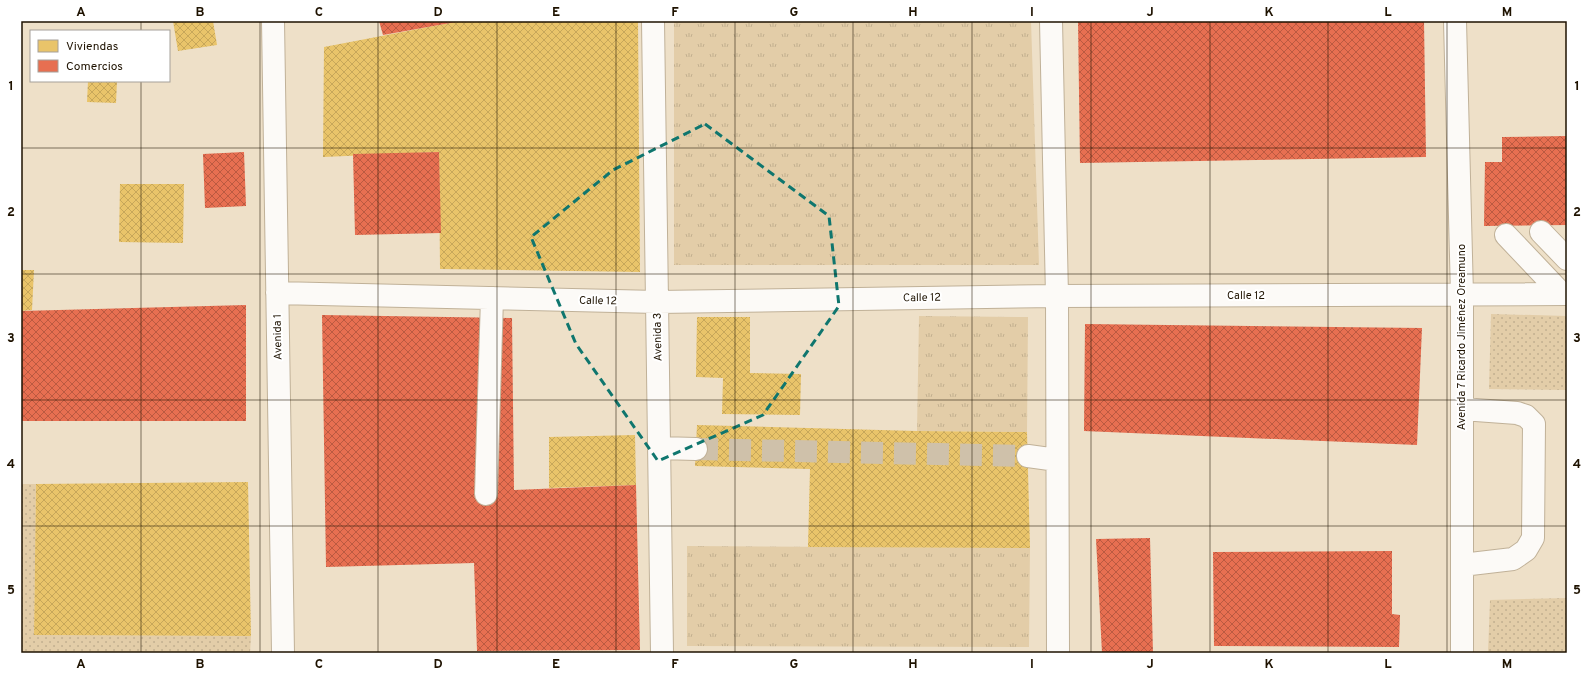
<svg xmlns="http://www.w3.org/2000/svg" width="1588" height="674" font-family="Overpass,sans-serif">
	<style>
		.grass { fill: url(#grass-tufts) }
		.garden { fill: url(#garden-dots) }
		.homes { fill: url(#homes-cross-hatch) }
		.shops { fill: url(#shops-cross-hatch) }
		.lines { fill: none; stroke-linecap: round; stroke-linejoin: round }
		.minor-tunnel { stroke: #cfc1aa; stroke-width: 22; stroke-dasharray: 22 11; stroke-linecap: butt }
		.minor-casing { stroke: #c0b198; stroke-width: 24 }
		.minor { stroke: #fcfaf7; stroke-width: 22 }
		.marked { fill: none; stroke: #0f766e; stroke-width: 3; stroke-dasharray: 8 5; stroke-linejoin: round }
		.grid { fill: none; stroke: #1e1200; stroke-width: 1; stroke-opacity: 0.55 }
		.labels { text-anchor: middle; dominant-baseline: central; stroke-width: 4; stroke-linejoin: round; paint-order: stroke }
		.street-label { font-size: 11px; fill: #1e1200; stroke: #fff }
		.neatline { fill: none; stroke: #1e1200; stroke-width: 1.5 }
		.grid-label { font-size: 13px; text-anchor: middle; font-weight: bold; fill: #1e1200 }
	</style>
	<defs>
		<pattern id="grass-tufts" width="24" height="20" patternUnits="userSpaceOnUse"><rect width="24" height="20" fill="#e3cda8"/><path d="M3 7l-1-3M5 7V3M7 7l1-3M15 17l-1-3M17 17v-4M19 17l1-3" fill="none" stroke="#c2af8f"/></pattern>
		<pattern id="garden-dots" width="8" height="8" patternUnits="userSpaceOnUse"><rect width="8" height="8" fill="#e3cda8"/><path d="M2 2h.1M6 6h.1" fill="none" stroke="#c2af8f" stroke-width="1.8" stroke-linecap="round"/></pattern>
		<pattern id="homes-cross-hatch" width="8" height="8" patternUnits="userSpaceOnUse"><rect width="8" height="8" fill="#e9c46a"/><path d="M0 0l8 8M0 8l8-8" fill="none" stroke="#c7a75a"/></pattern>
		<pattern id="shops-cross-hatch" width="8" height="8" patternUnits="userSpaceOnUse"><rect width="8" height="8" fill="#e76f51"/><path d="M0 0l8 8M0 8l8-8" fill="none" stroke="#bb5a41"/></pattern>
	</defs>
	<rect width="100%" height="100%" fill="#eee0c8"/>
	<!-- grass -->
	<path class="grass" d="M674 21H1031L1039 265H674Z
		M919 316 1028 317 1027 432 917 431Z
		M687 546 1030 548 1029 647 687 646Z"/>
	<!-- garden -->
	<path class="garden" d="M1491 314 1567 316V390L1489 389Z
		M21 484H36L34 635 251 636 250 653H21Z
		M1567 598V653H1488L1490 600Z"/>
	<!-- homes -->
	<path class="homes" d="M173 21H213L217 45 178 51Z
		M460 21H638L640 272 440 269 439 152 323 157 324 47Z
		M88 81H117L116 103 87 102Z
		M120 184H184L183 243 119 242Z
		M21 270H34L32 310 21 311Z
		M697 317H750V373L801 374 800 415 722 414 723 378 696 377Z
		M697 425 917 431 1027 432 1030 548 808 547 810 469 695 466Z
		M635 435 636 485 549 488V437Z
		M248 482 251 636 34 635 36 484Z"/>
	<!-- shops -->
	<path class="shops" d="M379 21H455L456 22 383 35Z
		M1078 21H1424L1426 157 1080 163Z
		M1567 136V225L1484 226 1485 162H1502V137Z
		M244 152 246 206 205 208 203 154Z
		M439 152 441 233 355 235 353 154Z
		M246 305V421H21V311Z
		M322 315 512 318 514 490 636 485 640 650 477 651 474 563 326 567Z
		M1085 324 1422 328 1417 445 1084 431Z
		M1150 538 1153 653H1102L1096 539Z
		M1392 551V614L1400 615 1399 647 1214 646 1213 552Z"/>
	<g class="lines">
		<!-- minor-tunnel -->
		<path class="minor-tunnel" d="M696 449 1028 456"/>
		<defs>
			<path id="minor" d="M273 21 283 653
				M653 21 662 653
				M1051 21 1057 296 1058 653
				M1455 21 1462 295V653
				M1541 232 1567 259
				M1506 235 1562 294
				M277 293 657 302 1057 296 1567 294
				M659 448 696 449
				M1028 456 1057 460
				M486 494 492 298
				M1462 565 1513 559 1526 550 1533 538 1534 424 1526 416 1517 413 1462 409"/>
		</defs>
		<!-- minor casing -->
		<use href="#minor" class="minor-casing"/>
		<!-- minor -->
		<use href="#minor" class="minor"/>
	</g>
	<!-- marked area -->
	<path class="marked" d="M705 124 829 216 839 306 763 415 658 461 576 344 531 237 613 170Z"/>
	<!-- grid -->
	<path class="grid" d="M141 21V31M260 21V653M378 21V653M497 21V653M616 21V653M735 21V653M853 21V653M972 21V653M1091 21V653M1210 21V653M1328 21V653M1447 21V653M141 81V653M21 148H1567M21 274H1567M21 400H1567M21 526H1567"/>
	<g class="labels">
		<!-- street labels -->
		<g class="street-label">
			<text x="1246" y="296">Calle 12</text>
			<text transform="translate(922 298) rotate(-1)">Calle 12</text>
			<text transform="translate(598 301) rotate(1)">Calle 12</text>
			<text transform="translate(278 337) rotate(-91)">Avenida 1</text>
			<text transform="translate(658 337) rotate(-91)">Avenida 3</text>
			<text transform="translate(1462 337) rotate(-90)">Avenida 7 Ricardo Jiménez Oreamuno</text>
		</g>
	</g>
	<!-- border -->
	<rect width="1588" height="674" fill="none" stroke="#ffffff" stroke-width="44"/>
	<!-- legend -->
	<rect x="30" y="30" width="140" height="52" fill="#ffffff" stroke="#a5a099"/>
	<rect x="38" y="40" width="20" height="12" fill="#e9c46a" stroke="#a5a099"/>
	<text x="66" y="50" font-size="12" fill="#1e1200">Viviendas</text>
	<rect x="38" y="60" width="20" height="12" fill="#e76f51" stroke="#a5a099"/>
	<text x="66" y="70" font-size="12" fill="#1e1200">Comercios</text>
	<rect x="22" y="22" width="1544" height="630" class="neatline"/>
	<g class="grid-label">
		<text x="81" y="16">A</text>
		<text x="200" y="16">B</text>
		<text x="319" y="16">C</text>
		<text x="438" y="16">D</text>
		<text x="556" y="16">E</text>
		<text x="675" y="16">F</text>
		<text x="794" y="16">G</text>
		<text x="913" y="16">H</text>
		<text x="1032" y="16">I</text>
		<text x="1150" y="16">J</text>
		<text x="1269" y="16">K</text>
		<text x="1388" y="16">L</text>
		<text x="1507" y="16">M</text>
		<text x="11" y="90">1</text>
		<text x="1577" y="90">1</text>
		<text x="11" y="216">2</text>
		<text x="1577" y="216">2</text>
		<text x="11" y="342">3</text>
		<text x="1577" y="342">3</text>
		<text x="11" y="468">4</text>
		<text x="1577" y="468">4</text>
		<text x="11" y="594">5</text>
		<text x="1577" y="594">5</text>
		<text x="81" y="668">A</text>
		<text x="200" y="668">B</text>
		<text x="319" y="668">C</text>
		<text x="438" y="668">D</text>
		<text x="556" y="668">E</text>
		<text x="675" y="668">F</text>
		<text x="794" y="668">G</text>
		<text x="913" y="668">H</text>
		<text x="1032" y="668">I</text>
		<text x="1150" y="668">J</text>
		<text x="1269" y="668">K</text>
		<text x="1388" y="668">L</text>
		<text x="1507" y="668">M</text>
	</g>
</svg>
